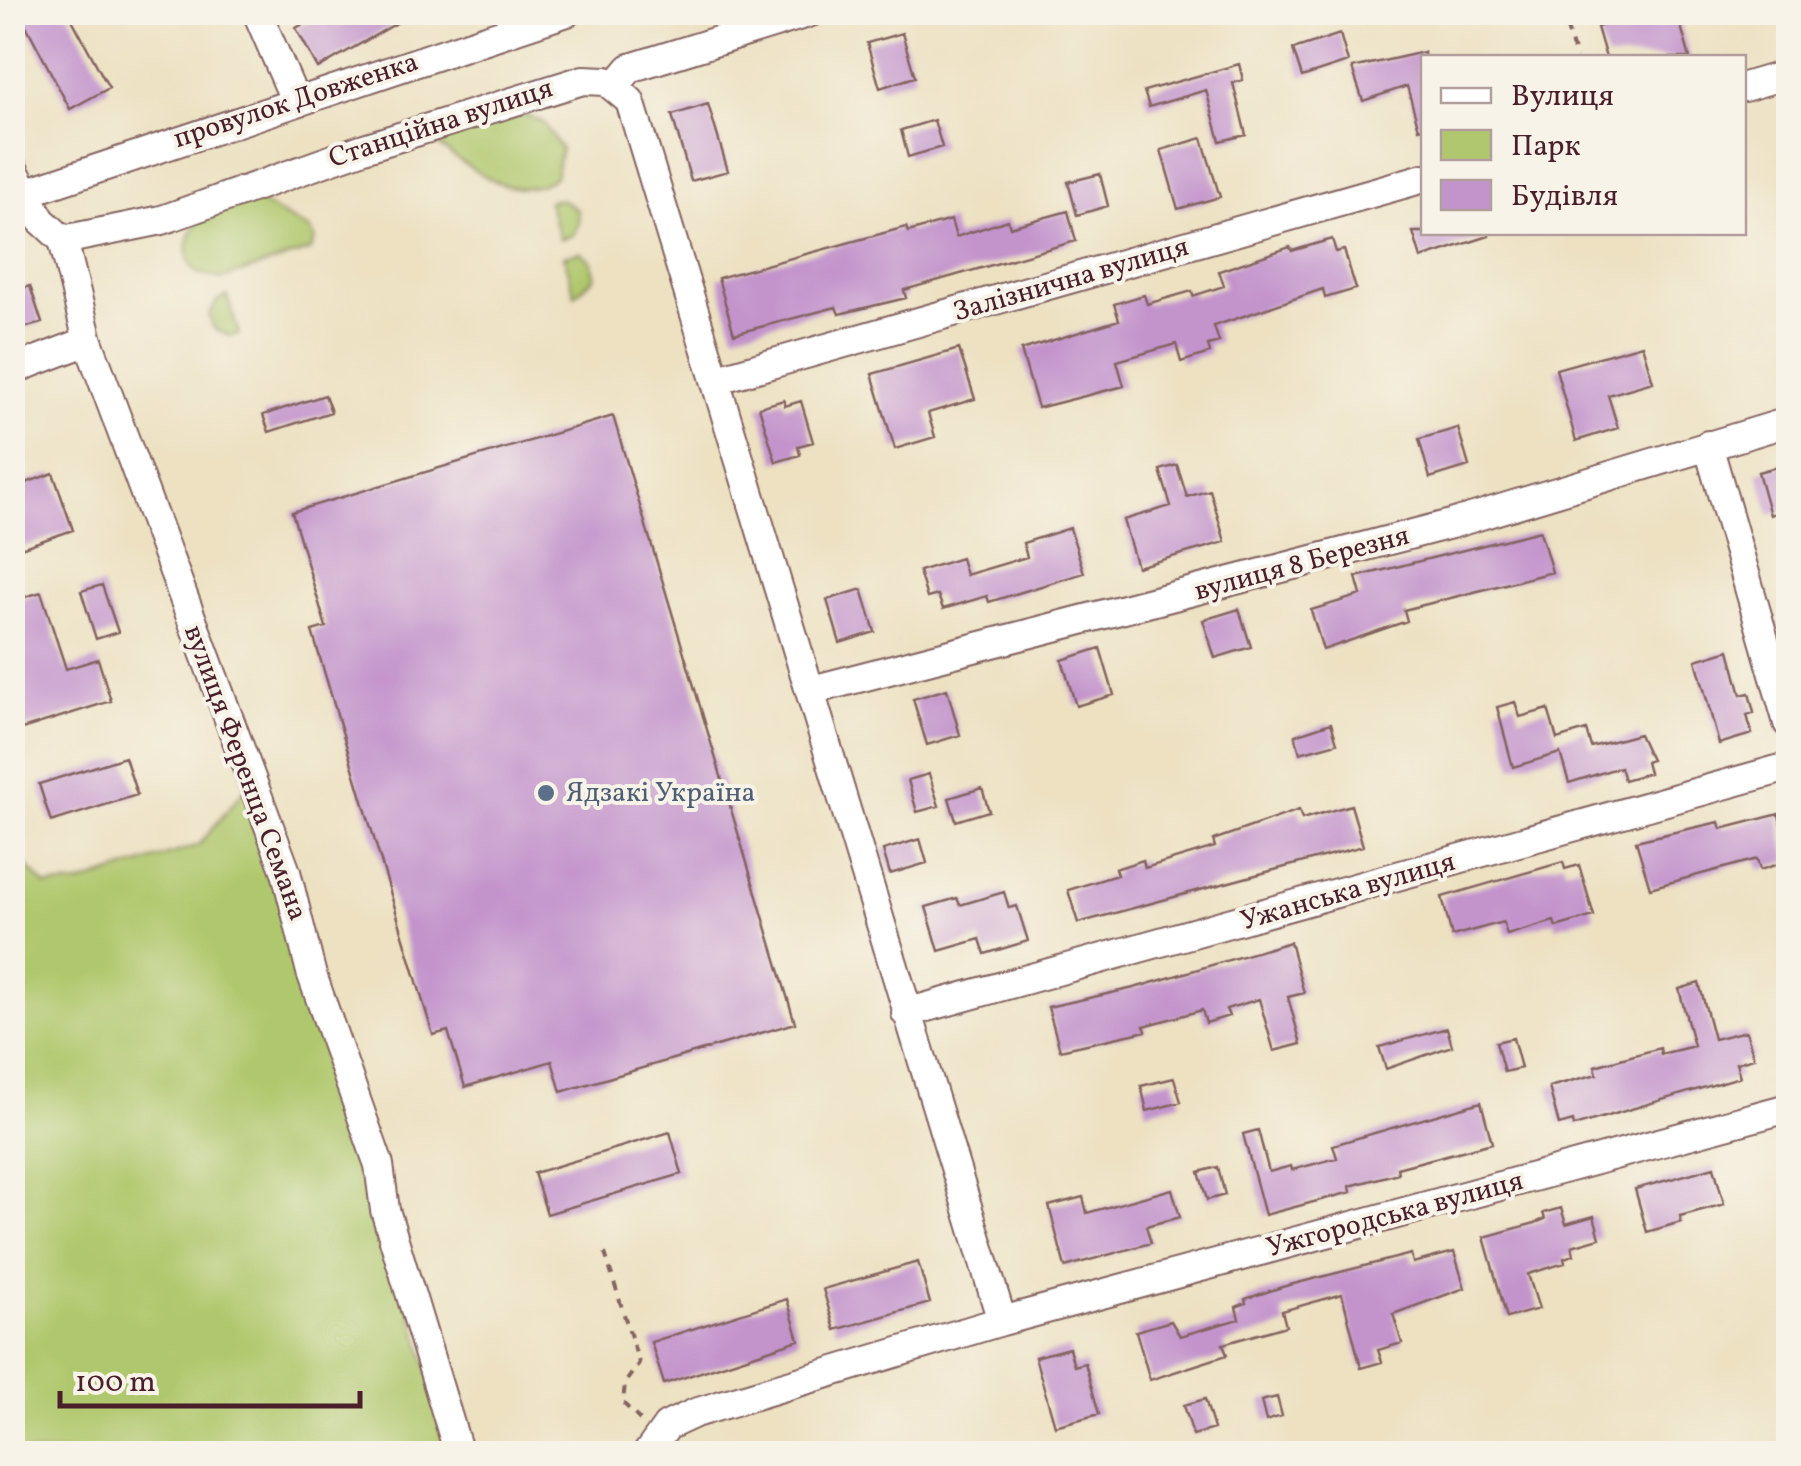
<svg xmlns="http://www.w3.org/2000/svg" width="1801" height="1466" font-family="Vollkorn,serif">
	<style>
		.green { fill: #b0c86d; stroke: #7d744c; stroke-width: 2.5 }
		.building { fill: #c394cc }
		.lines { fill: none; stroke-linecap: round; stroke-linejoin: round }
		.minor-casing { stroke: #836360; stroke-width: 32 }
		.path { stroke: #836360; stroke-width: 4; stroke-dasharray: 8 8; stroke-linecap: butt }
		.minor { stroke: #fff; stroke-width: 28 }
		.service-dot { fill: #5c6f8a; stroke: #f7f3e8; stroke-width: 4 }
		.labels { text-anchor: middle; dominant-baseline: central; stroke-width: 8; stroke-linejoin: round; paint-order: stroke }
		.street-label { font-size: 28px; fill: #4a1f2b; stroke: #f7f3e8 }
		.service-label { font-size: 28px; fill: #4e5e75; stroke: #f7f3e8; text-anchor: start }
	</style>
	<rect width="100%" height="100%" fill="#f7f3e8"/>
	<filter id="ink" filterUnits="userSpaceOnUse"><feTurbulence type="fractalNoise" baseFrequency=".01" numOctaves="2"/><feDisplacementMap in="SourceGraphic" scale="20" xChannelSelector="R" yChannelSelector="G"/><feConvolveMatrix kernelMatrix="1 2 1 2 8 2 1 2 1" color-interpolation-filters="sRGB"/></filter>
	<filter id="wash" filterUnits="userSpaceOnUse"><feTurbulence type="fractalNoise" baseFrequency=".0048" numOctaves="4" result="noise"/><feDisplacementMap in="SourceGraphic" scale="40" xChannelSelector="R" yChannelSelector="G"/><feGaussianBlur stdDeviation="2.25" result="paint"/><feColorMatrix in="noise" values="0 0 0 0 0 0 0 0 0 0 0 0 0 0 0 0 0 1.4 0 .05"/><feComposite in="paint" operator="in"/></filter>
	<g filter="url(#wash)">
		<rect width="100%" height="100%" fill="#ede1c2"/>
		<!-- green -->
		<path class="green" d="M518 112 543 122 561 149 555 177C513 208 469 165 433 142L432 137Z
			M254 199 311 231 315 238 311 250 222 279 197 273C178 254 190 221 213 210 225 204 241 203 254 199Z
			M561 199 577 210 579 223 573 235 560 239 548 201Z
			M580 252 591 261 595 277 575 295 564 256Z
			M227 296 239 334 229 336 214 329 209 316 217 301Z
			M245 789 370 1167 452 1453H13L12 851 46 886 79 884 199 845Z"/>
		<g id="blocks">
			<!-- building -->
			<path class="building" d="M19 12H68L109 88 70 109Z
				M325 12H416L318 68 296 28Z
				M1644 12H1677L1690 58H1606L1597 27Z
				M902 33 915 77 880 88 867 43Z
				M1340 34 1348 62 1302 77 1293 49Z
				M1424 52V128L1419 129 1407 86 1363 101 1352 68Z
				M1239 64 1243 80 1233 83 1246 135 1220 141 1206 90 1149 107 1144 91Z
				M708 104 728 171 691 181 672 115Z
				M934 120 942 147 908 157 901 130Z
				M1202 138 1220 197 1178 209 1161 150Z
				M1100 174 1108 206 1077 215 1068 182Z
				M1068 211 1076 241 904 290 906 298 839 314 836 307 734 334 718 278 906 227 908 232 951 220 956 237 1008 220 1010 227Z
				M1413 232H1489V236L1421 258Z
				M1332 239 1336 252 1344 250 1356 289 1325 298 1323 289 1214 326 1219 342 1208 345 1210 353 1181 362 1176 344 1117 361 1124 386 1038 408 1021 350 1119 320 1114 304 1144 295 1147 304 1192 291 1193 296 1224 286 1219 271 1290 247 1292 251Z
				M30 286 42 323 12 331V291Z
				M1642 345 1653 382 1608 395 1618 428 1576 441 1556 369Z
				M959 349 975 399 928 413 935 437 895 449 872 374Z
				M325 395 331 412 269 432 263 415Z
				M784 400 785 406 801 401 813 442 798 446 800 455 776 462 759 407Z
				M613 416 795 1023 561 1092 552 1061 465 1087 448 1031 433 1035 312 631 326 627 292 512Z
				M1458 428 1469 466 1430 478 1419 439Z
				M1788 464V509L1770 515 1758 472Z
				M1177 465 1187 497 1210 490 1225 542 1137 567 1123 520 1171 506 1160 470Z
				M53 473 73 530 12 551V488Z
				M1070 528 1084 573 989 602 987 596 943 609 938 595 927 598 919 571 961 558 966 575 1027 557 1023 543Z
				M1540 531 1552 572 1404 610 1407 621 1323 650 1311 610 1361 595 1356 577Z
				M102 585 118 632 96 639 81 591Z
				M862 589 875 632 840 643 827 600Z
				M41 592 66 669 98 659 111 701 22 729 12 699V601Z
				M1239 609 1251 647 1215 658 1203 620Z
				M1100 648 1114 695 1076 706 1062 660Z
				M1729 650 1741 695 1749 693 1754 713 1747 715 1752 734 1719 744 1696 660Z
				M947 689 960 735 927 745 913 699Z
				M1515 702 1520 717 1548 709 1557 739 1586 730 1591 747 1639 734 1651 760 1646 762 1649 773 1624 780 1620 767 1569 783 1560 753 1513 767 1497 707Z
				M1331 723 1337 743 1300 753 1295 735Z
				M125 757 137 795 51 822 39 784Z
				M929 774 939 806 917 812 908 780Z
				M982 788 989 811 956 821 949 798Z
				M1351 805 1363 846 1078 923 1068 890 1117 875 1115 869 1143 860 1145 868 1215 847 1213 840 1299 810 1302 819Z
				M1779 814 1788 861 1760 870 1757 859 1650 888 1636 841 1719 822 1721 829Z
				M920 839 927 863 890 874 883 850Z
				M1563 862 1565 869 1579 865 1594 916 1556 927 1554 921 1507 935 1503 922 1452 936 1442 897Z
				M1004 892 1009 908 1017 906 1028 941 985 954 980 939 939 951 926 907 957 898 960 905Z
				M1290 942 1304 993 1288 997 1301 1044 1274 1051 1259 999 1226 1009 1229 1016 1206 1023 1202 1010 1144 1026 1146 1031 1060 1050 1048 1007 1134 988Z
				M1699 983 1714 1039 1746 1031 1754 1058 1736 1063 1740 1077 1574 1126 1573 1121 1559 1125 1549 1087 1597 1074 1595 1066 1660 1048 1661 1054 1694 1046 1679 989Z
				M1447 1028 1452 1046 1386 1069 1379 1047Z
				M1513 1038 1521 1068 1504 1072 1496 1042Z
				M1174 1078 1181 1102 1147 1111 1141 1086Z
				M1481 1102 1492 1143 1397 1168 1398 1173 1350 1186 1351 1192 1265 1215 1243 1134 1258 1130 1269 1172 1291 1166 1292 1170 1337 1158 1333 1145Z
				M670 1132 682 1174 547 1214 534 1173Z
				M1218 1167 1225 1195 1207 1200 1199 1172Z
				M1714 1167 1724 1204 1680 1216 1681 1222 1647 1232 1635 1189Z
				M1172 1189 1180 1217 1146 1226 1151 1243 1065 1267 1049 1206 1083 1197 1087 1213Z
				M1561 1208 1566 1224 1594 1216 1600 1238 1572 1246 1574 1255 1564 1258 1565 1263 1528 1274 1539 1309 1507 1318 1484 1237 1535 1223 1545 1219 1543 1213Z
				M1454 1252 1465 1288 1393 1314 1402 1343 1378 1350 1382 1362 1361 1368 1342 1294 1282 1311 1286 1326 1223 1344 1227 1355 1150 1380 1136 1331 1171 1321 1180 1336 1239 1319 1236 1307 1246 1303 1245 1299 1282 1287 1411 1254 1413 1263Z
				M918 1262 930 1303 835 1330 823 1289Z
				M787 1299 799 1340 664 1384 651 1342Z
				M1069 1348 1074 1366 1085 1363 1099 1414 1055 1426 1035 1357Z
				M1277 1397 1282 1416 1266 1421 1261 1401Z
				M1205 1399 1214 1429 1193 1435 1184 1405Z"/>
		</g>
	</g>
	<g filter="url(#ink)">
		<use href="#blocks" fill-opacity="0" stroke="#836360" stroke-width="2.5"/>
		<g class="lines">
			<defs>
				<path id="minor" d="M257 12 295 100
					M615 86 630 68 811 12
					M1744 87 1788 74
					M12 167 41 220 63 240 88 341 286 872 311 972 379 1165 385 1210 459 1454
					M25 193 567 12
					M63 240 162 220 364 148 583 80 606 81 630 101 1002 1321
					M12 370 88 341
					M718 379 1424 178
					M1708 445 1788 723
					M812 690 1451 524 1788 422
					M906 1013 1788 767
					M647 1454 667 1426 695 1413 1002 1321 1788 1108"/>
			</defs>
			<!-- minor casing -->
			<use href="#minor" class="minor-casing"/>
			<!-- path -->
			<path class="path" d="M1562 12 1576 58
				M605 1253 639 1363 625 1383 623 1403 643 1423"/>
			<!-- minor -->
			<use href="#minor" class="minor"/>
		</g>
	</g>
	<!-- markers -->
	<circle class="service-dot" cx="546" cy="793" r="10"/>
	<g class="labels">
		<!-- street labels -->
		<g class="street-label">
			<text transform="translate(296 101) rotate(-18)">провулок Довженка</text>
			<text transform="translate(441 124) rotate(-18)">Станційна вулиця</text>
			<text transform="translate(1071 280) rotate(-16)">Залізнична вулиця</text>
			<text transform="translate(1302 564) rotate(-15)">вулиця 8 Березня</text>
			<text transform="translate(245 773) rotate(70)">вулиця Ференца Семана</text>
			<text transform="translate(1348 892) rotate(-16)">Ужанська вулиця</text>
			<text transform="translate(1395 1215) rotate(-15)">Ужгородська вулиця</text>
		</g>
		<!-- service labels -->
		<g class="service-label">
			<text x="566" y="793">Ядзакі Україна</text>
		</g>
	</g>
	<!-- margin -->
	<rect width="1801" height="1466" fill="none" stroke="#f7f3e8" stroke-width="50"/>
	<!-- legend -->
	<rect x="1421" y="55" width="325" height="180" fill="#f7f3e8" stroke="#b29e9c" stroke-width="2.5"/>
	<rect x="1441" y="88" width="50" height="15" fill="#ffffff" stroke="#b29e9c" stroke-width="2.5"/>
	<text x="1511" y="105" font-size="30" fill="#4a1f2b">Вулиця</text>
	<rect x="1441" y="130" width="50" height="30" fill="#b0c86d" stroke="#b29e9c" stroke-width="2.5"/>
	<text x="1511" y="155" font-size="30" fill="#4a1f2b">Парк</text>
	<rect x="1441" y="180" width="50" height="30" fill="#c394cc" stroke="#b29e9c" stroke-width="2.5"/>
	<text x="1511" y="205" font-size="30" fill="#4a1f2b">Будівля</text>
	<!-- scale -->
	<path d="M60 1391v15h300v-15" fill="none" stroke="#4a1f2b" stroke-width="5"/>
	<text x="75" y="1391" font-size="30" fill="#4a1f2b" stroke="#f7f3e8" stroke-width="8" paint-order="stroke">100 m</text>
</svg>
